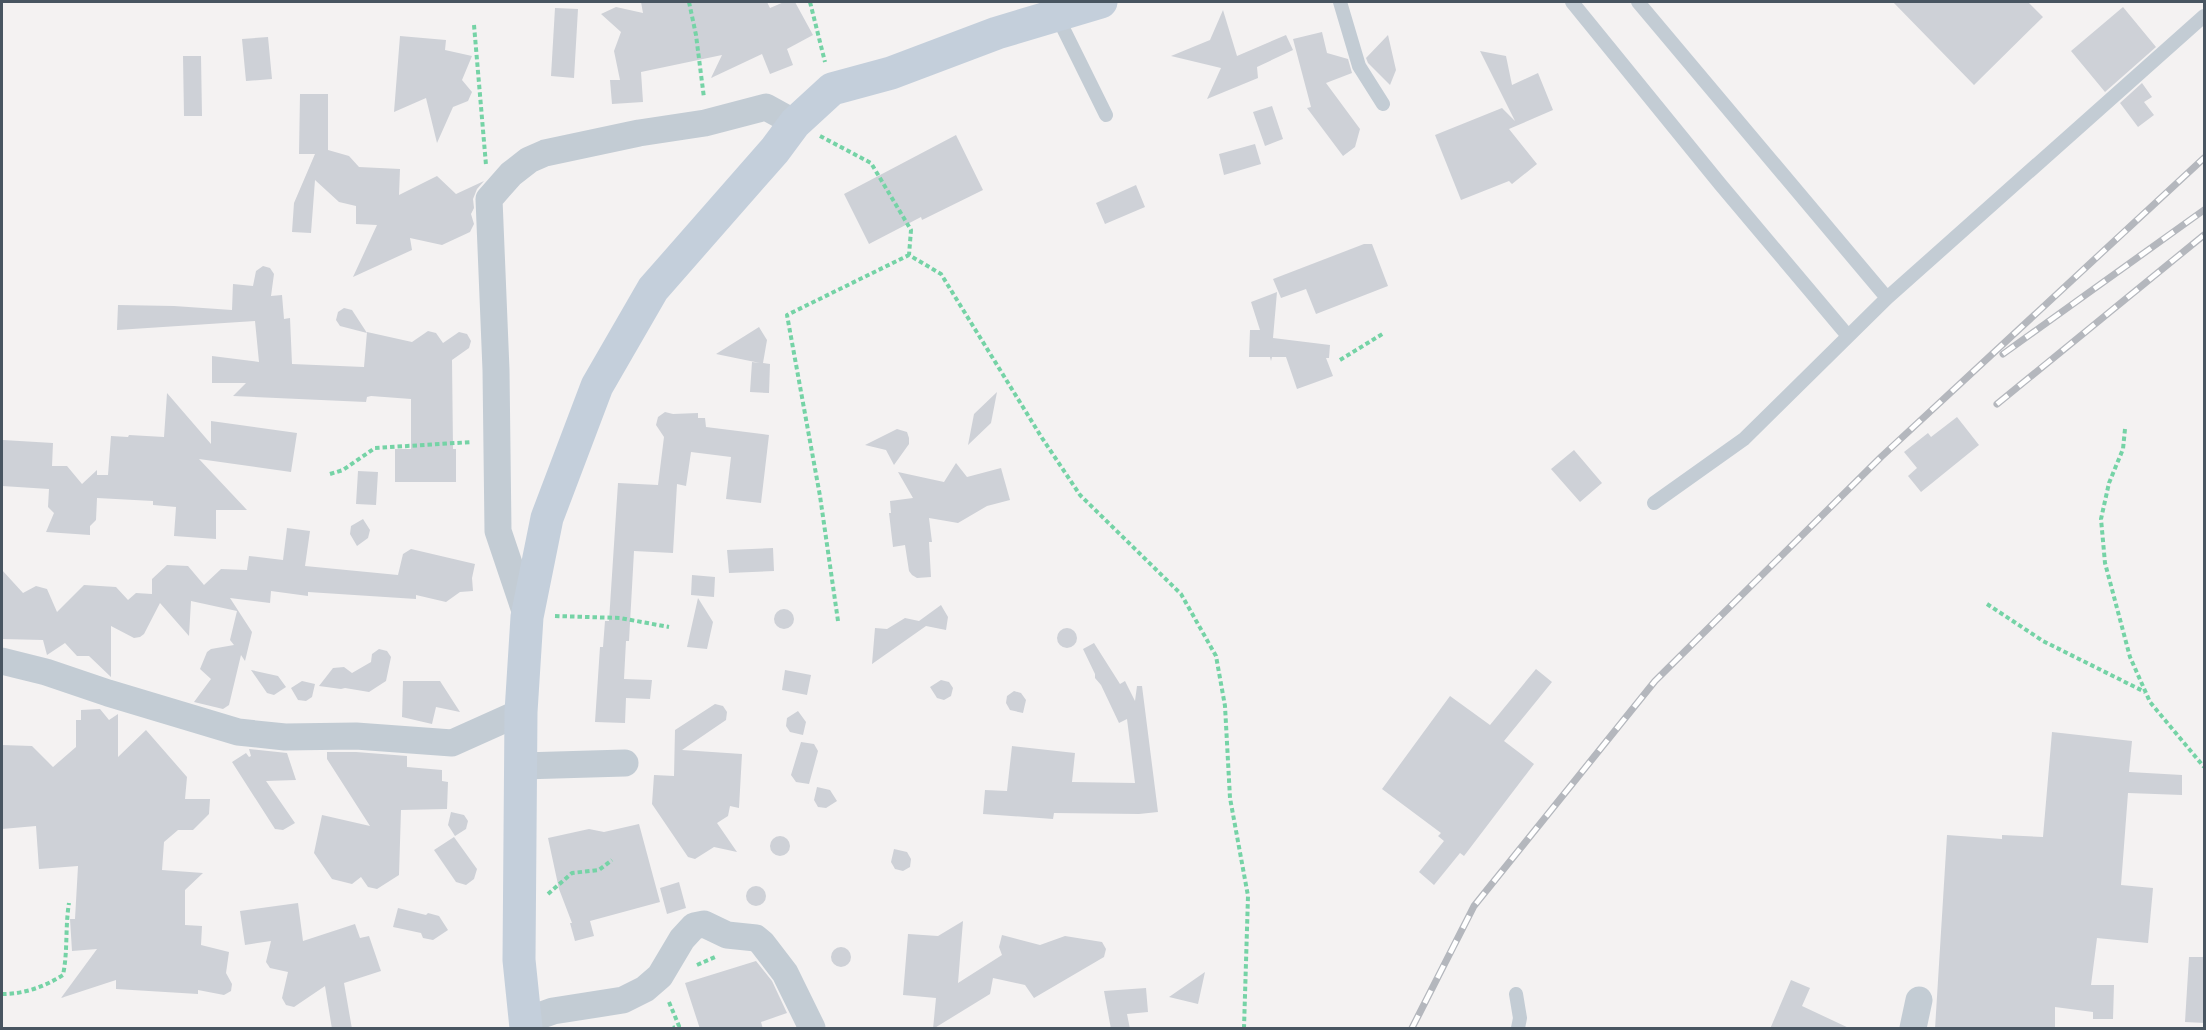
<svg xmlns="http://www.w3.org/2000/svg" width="2206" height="1030" font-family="Signika,sans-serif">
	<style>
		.building { fill: #ced1d7 }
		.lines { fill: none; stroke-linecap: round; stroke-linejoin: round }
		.path { stroke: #75d3a6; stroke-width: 4; stroke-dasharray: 4.5 3; stroke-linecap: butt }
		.lane { stroke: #c3ccd4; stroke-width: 14 }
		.street { stroke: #c3ccd4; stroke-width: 27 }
		.secondary { stroke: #c4cfdb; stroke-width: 33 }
		.rail-casing { stroke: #b4b7bd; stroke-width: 7 }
		.rail { stroke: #fff; stroke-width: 4.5; stroke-dasharray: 14; stroke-linecap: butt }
	</style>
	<rect width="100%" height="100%" fill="#f4f2f2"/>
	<!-- building -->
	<path class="building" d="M641 2H767L770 8 784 2H795L813 35 787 49 793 65 770 74 762 54 711 78 722 55 641 72 643 102 612 104 610 80H620L614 51 621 32 601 14 616 7 643 13Z
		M1893 2H2028L2043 17 1974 85Z
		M2123 7 2156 47 2105 92 2071 51Z
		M555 8 578 9 574 78 551 76Z
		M1223 10 1237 56 1286 35 1293 50 1257 67 1258 78 1207 99 1221 68 1171 56 1210 40Z
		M1322 32 1327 53 1348 59 1352 73 1326 83 1360 129 1355 147 1343 156 1307 108 1311 107 1293 39Z
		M1388 35 1396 70 1390 85 1368 63 1366 58Z
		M400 36 446 40 445 50 472 56 462 80 472 92 468 101 453 107 437 143 426 98 394 112Z
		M268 37 272 79 246 81 242 39Z
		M1480 51 1506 56 1512 85 1538 73 1553 110 1509 129 1537 164 1512 184 1509 181 1461 200 1435 135 1502 108 1515 121Z
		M183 56H201L202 116H184Z
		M2142 83 2152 97 2144 102 2154 115 2138 127 2120 103Z
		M300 94H328V150L349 156 359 167 400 169 399 195 437 176 456 194 484 181 477 189 473 199 474 208 471 214 474 224 470 232 442 245 410 238 412 250 353 277 377 225 356 224V206L339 202 315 180 311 233 292 232 294 203 315 154H299Z
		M1272 106 1283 139 1265 146 1253 112Z
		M956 135 983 190 922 220 921 217 869 244 844 194Z
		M1255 144 1261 164 1224 175 1219 154Z
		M1136 185 1145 207 1105 224 1096 203Z
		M1364 244H1372L1388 286 1316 314 1306 289 1281 298 1273 279Z
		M263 266 270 268 274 274 271 296 282 295 284 319 290 318 292 364 364 367 367 332 412 342 428 331 436 333 443 343 459 332 467 334 471 341 469 348 452 360 453 449H456V482H395V449H411V399L371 396 367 397 366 402 233 396 246 383H212V356L259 362 255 321 117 330 118 305 174 306 232 310 233 284 253 286 256 271Z
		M1277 292 1273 338 1330 345 1329 358H1326L1333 376 1297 389 1286 357H1272L1271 361 1270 357H1249L1250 330H1260L1251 302Z
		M344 308 352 310 367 333 340 326 336 320 338 312Z
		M759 327 767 340 763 363 770 364 769 393 750 392 752 362 760 363 716 354Z
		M997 392 991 423 968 445 974 414Z
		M167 393 211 444V421L297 433 291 472 199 459 247 510H216V539L174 536 176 507 153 505V501L97 498 96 520 90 526V535L46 532 54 513 48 507 49 489 2 486 3 440 53 443 52 466H67L82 484 97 470V475H108L111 436 128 437 129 435 164 437Z
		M665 412 673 414 698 413V418H705L706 427 769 435 761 503 726 499 731 457 691 452 686 486 677 484 673 553 634 551 629 641H626L624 679 652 680 650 699 626 698 625 723 595 722 600 647H603L605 621H609L618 483 658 485 664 437 656 425 658 417Z
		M1957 417 1979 445 1921 492 1908 476 1917 468 1904 452 1928 433 1931 437Z
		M897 429 907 432 909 438V444L894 465 886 450 865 445Z
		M1574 450 1602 483 1580 502 1551 469Z
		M956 463 967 477 1001 468 1010 500 987 506 958 523 929 518 932 542H929L931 577 917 578 912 575 909 571 905 545 893 547 889 513H891L890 501 913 498 898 472 944 482Z
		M358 471 378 472 376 505 356 504Z
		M363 519 370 530 368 538 357 546 350 534 351 526Z
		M287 528 310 531 305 566 398 575 403 554 411 549 475 564 472 578 473 591 460 592 446 602 416 595V599L308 592V596L271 591 270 603 230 598 252 632 245 661 241 655 229 705 223 709 194 702 211 679 200 669 207 652 211 649 234 645 230 640 237 611 191 601 189 636 160 603 144 634 140 637 134 638 111 626V677L89 656H77L65 643 47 655 43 640 2 639V570L23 593 36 586 47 589 57 612 84 585 116 587 128 600 136 593 152 594V579L167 565 188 566 204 585 221 569 247 570 249 556 283 560Z
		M773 548 774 571 729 573 727 550Z
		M692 575 715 577 714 597 691 595Z
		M698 598 713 622 707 649 687 647Z
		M941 605 948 617 946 630 926 626 872 664 875 628 887 629 905 618 919 621Z
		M774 619a10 10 0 1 1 20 0a10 10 0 1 1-20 0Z
		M1057 638a10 10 0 1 1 20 0a10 10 0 1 1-20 0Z
		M1094 643 1120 684 1125 681 1135 701 1137 686H1142L1158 812 1139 814 1054 813 1053 819 983 814 985 790 1007 791 1012 746 1075 753 1072 782 1135 783 1127 719 1119 723 1101 685 1095 678V674L1083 649Z
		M379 649 387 651 391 657 386 681 369 692 345 688 341 689 319 686 333 668 344 667 352 673 371 662 372 654Z
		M1536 669 1552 682 1504 741 1534 764 1464 856 1460 853 1434 885 1419 872 1444 841 1438 836 1441 833 1382 789 1450 696 1490 725Z
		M251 670 278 676 286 687 274 695 267 693Z
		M785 670 811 675 807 695 782 690Z
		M941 680 949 682 953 688 951 696 944 700 937 698 930 687Z
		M302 681 315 684 312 697 306 701 298 700 291 688Z
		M403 681H440L460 712 436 707 432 724 402 717Z
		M1014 691 1021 693 1026 700 1023 713 1010 710 1006 703 1007 696Z
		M715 704 723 706 727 712 726 720 682 750 742 754 739 808 730 806 728 816 717 823 737 852 714 847 695 859 688 857 652 804 654 775 674 776 675 730Z
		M100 709 109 720 118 714V757L146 730 187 777 185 799H210L209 814 193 830H178L164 842 162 870 203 873 185 890V925L202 926 201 945 229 952 226 973 232 984 231 991 224 995 198 990V994L116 989V980L61 998 97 949 72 951 70 919H75L78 866 39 869 36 826 2 829V745L32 746 53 767 76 747V720H81V710Z
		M798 711 806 722 803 735 790 732 786 726 787 718Z
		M2052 732 2132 741 2129 772 2182 775V795L2128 793 2121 885 2153 888 2148 943 2097 938 2091 985H2114L2113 1019H2093V1012L2055 1007V1029H1935L1947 835 2002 839V835L2043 837Z
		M801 742 814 744 818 751 809 784 796 782 791 775Z
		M249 749 287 753 296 780 266 781 295 823 283 830 275 829 232 762 246 753 249 757 251 756Z
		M327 752H356L407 756V767L442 770V781L448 782 447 809 401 810 399 875 377 889 368 887 361 877 352 884 332 879 314 853 322 815 370 826 327 759Z
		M817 787 830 790 837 801 826 808 818 807 814 800Z
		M451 812 464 815 468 821 466 829 455 836 448 825Z
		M639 824 660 902 590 921 594 936 575 941 570 923H572L559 889 548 838 589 829 604 832Z
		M770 846a10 10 0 1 1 20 0a10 10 0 1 1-20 0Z
		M454 837 477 869 474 879 466 885 456 882 434 850Z
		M894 849 907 852 911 859 910 867 903 871 895 869 891 862Z
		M679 882 686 908 667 914 660 888Z
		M746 896a10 10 0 1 1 20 0a10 10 0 1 1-20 0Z
		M298 903 303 941 355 924 360 938 369 936 381 971 344 983 352 1029H332L325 986 294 1007 286 1005 282 998 288 972 270 968 266 962 271 941 245 945 240 911Z
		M398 908 426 915 428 913 439 916 448 930 433 940 423 938 421 933 393 927Z
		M963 921 958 983 1002 955 999 947 1002 935 1040 945 1065 936 1102 942 1106 949 1104 957 1034 998 1025 985 993 978 990 994 933 1029 936 998 903 995 908 934 938 936Z
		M831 957a10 10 0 1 1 20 0a10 10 0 1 1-20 0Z
		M2189 957H2205V1023L2185 1022Z
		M756 961 772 981 787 1013 761 1022 763 1029H700L685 983Z
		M1205 972 1198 1004 1169 997Z
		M1791 980 1810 988 1802 1006 1851 1029H1770Z
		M1146 988 1148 1012 1127 1014 1130 1029H1111L1104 991Z"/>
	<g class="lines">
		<!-- path -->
		<path class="path" d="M689 2 696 35 704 98
			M810 2 825 62
			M474 25 486 165
			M820 136 871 163 911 230 909 255 941 274 1042 438 1080 495 1181 594 1216 656 1225 706 1230 798 1248 896 1244 1028
			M1340 360 1384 333
			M2125 429 2123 449 2109 483 2101 519 2105 563 2130 657 2150 702 2204 767
			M330 474 343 470 375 448 472 442
			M1987 604 2043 641 2145 692
			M555 616 620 618 669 627
			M838 621 820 496 787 315 909 255
			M548 894 572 873 599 870 612 860
			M697 965 715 957
			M2 994C24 994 44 987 63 975 68 951 65 927 69 903
			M669 1002 679 1026 673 1028"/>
		<!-- lane -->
		<path class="lane" d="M1340 2 1359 66 1383 104
			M1572 2 1720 184 1848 336
			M1638 2 1887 298
			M1050 22 1062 26 1106 115
			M1654 503 1744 439 1887 298 2204 16
			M1516 994 1520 1018 1518 1028"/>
		<!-- street -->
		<path class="street" d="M527 617 498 531 496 370 489 199 511 174 529 160 545 153 639 133 705 123 766 107 795 123
			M2 661 46 672 108 693 238 732 285 737 356 736 452 743 521 712
			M522 766 625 763
			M525 1021 553 1011 623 1000 645 989 660 976 682 939 694 926 704 924 727 935 756 938 762 943 785 973 812 1028
			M1913 1028 1919 1000"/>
		<!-- secondary -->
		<path class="secondary" d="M526 1028 519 960 521 712 527 617 547 518 597 386 653 289 775 150 795 123 832 89 891 73 997 33 1101 2"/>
		<defs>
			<path id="rail" d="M2003 354 2204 210
				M1997 404 2204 235
				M1412 1028 1474 906 1655 681 1881 457 2204 158"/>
		</defs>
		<!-- rail casing -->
		<use href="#rail" class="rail-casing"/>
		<!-- rail -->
		<use href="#rail" class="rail"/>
	</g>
	<!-- border -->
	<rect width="2206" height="1030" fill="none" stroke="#485561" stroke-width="6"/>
</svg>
